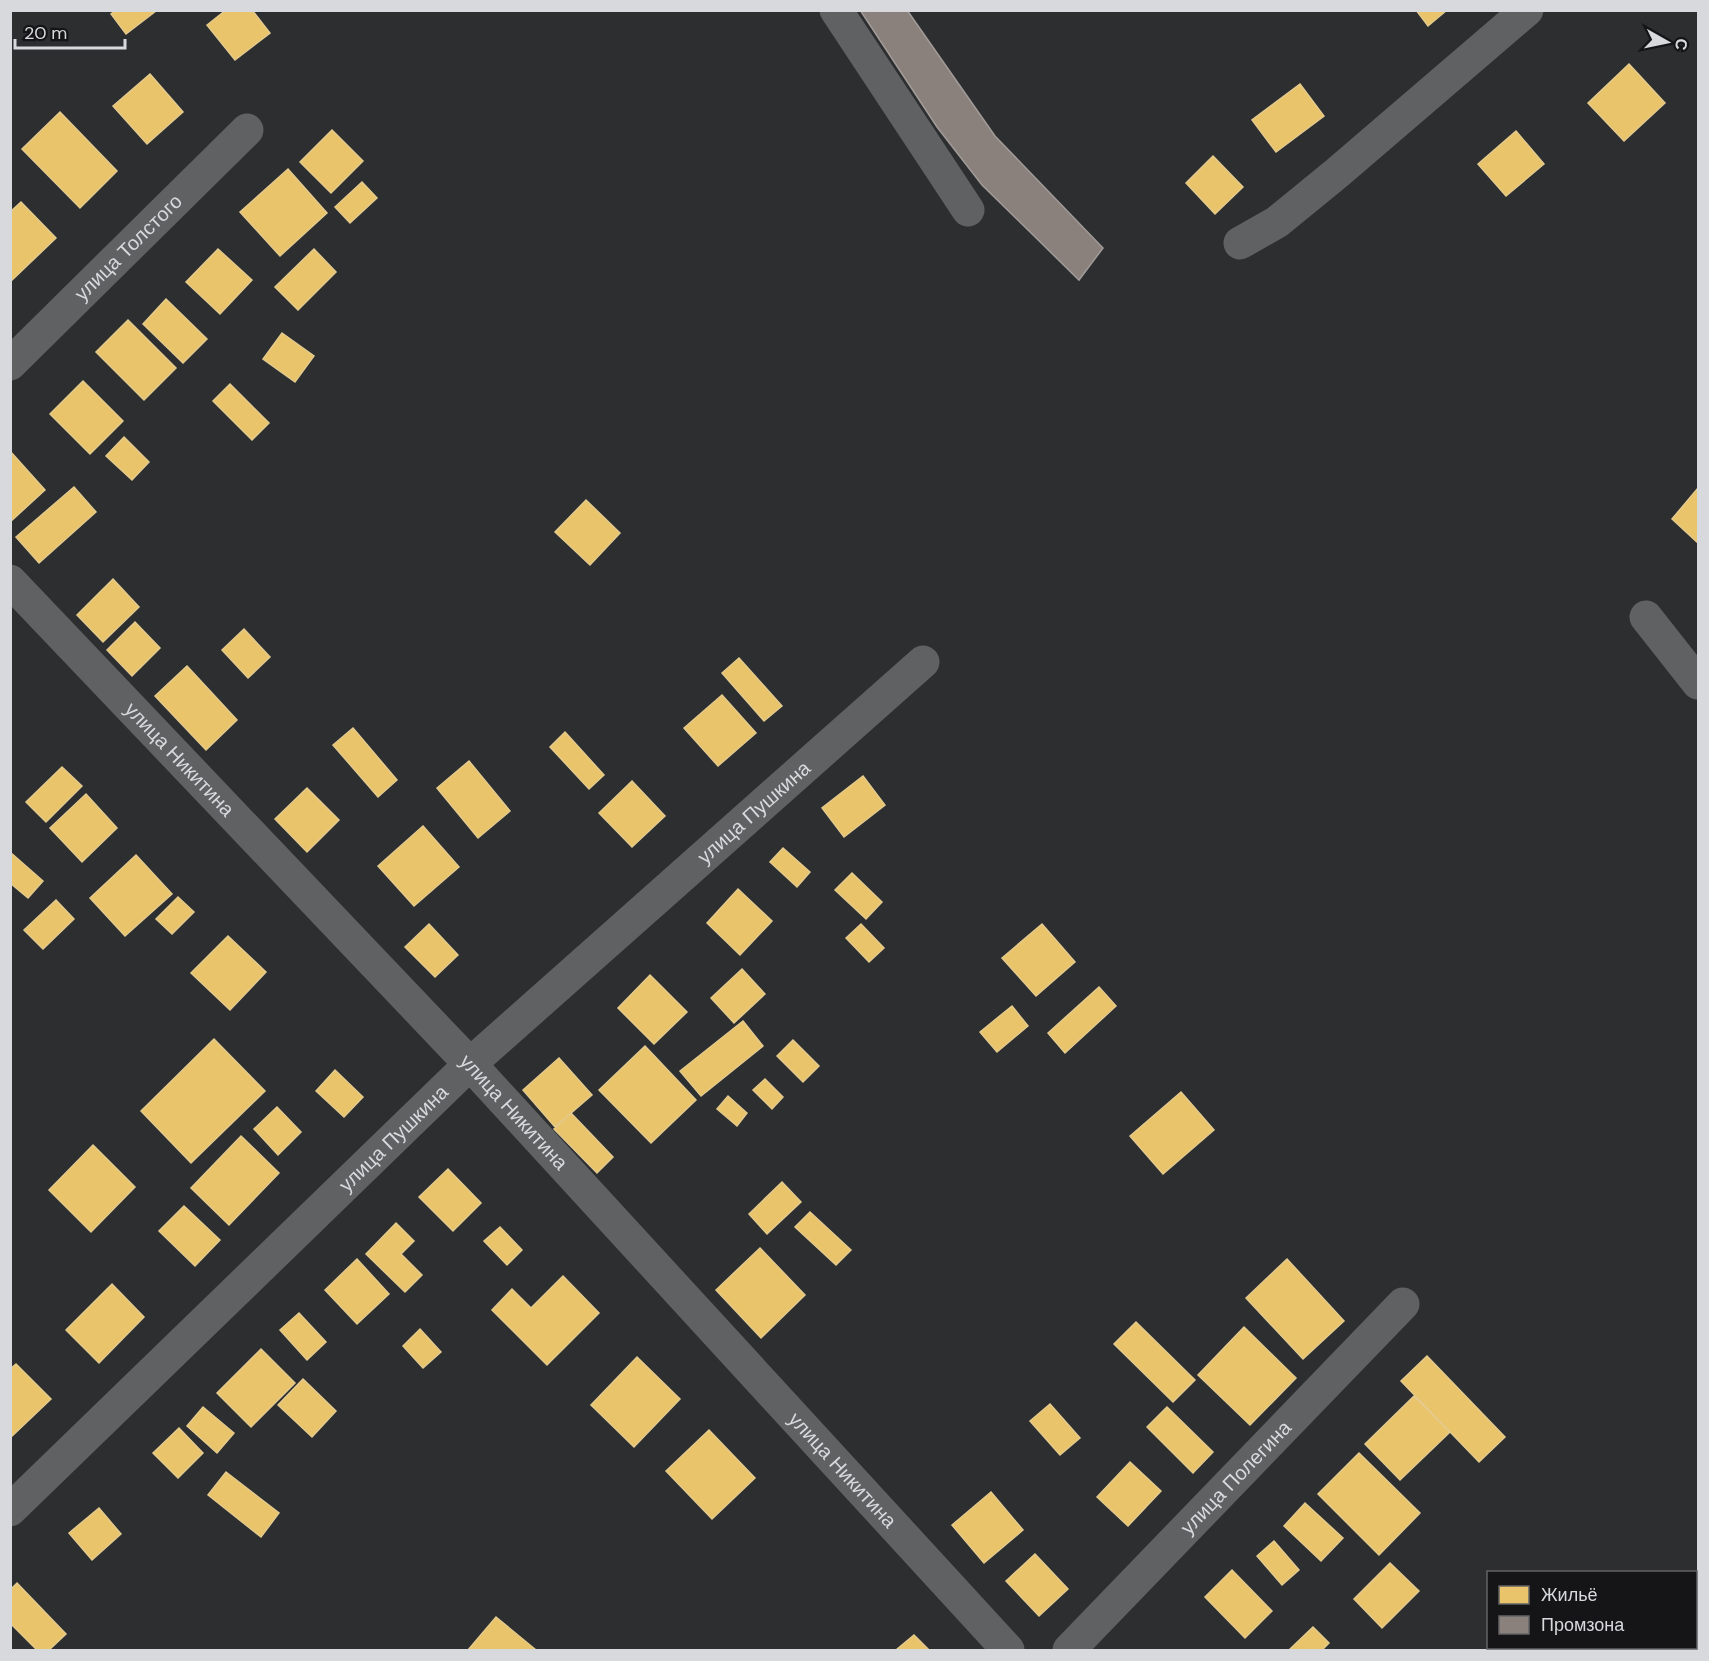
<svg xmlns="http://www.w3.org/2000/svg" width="1709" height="1661" font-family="'DM Sans',sans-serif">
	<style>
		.homes { fill: #e9c46a; stroke: #e4ca8c; stroke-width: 1.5 }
		.industry { fill: #8a817c; stroke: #a19b99; stroke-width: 1.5 }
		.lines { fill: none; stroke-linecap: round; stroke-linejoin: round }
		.minor { stroke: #606162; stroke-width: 33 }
		.labels { text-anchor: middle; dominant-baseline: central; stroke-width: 6; stroke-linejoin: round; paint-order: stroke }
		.street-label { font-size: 20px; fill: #d8d9dc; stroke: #151517 }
	</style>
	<rect width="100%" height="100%" fill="#2d2e30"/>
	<!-- homes -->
	<path class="homes" d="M116 10H155L156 11 126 34 111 14Z
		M226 10H252L270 33 235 60 207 25Z
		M1416 10H1447L1428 26Z
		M1629 64 1665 103 1624 141 1588 103Z
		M150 74 183 112 147 144 113 106Z
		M1300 84 1324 116 1276 152 1252 120Z
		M60 112 117 171 80 208 22 149Z
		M332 130 363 161 331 193 300 162Z
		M1516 131 1544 164 1506 196 1478 164Z
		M1213 156 1243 187 1215 214 1186 183Z
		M288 169 327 213 280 256 240 212Z
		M362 182 377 198 350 223 335 207Z
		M21 202 56 238 10 282V212Z
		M218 249 252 280 220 314 186 282Z
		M314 249 336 272 298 310 275 287Z
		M166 299 207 339 183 363 143 324Z
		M128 320 176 368 144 400 96 352Z
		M282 333 314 356 295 382 263 359Z
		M83 381 123 421 90 454 50 414Z
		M230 384 269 423 252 440 213 401Z
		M124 437 149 462 132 480 106 456Z
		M10 451 45 490 10 522Z
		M74 487 96 512 39 563 16 537Z
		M1698 488V543L1672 519Z
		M586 500 620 533 590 565 555 532Z
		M113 579 139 607 103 642 77 615Z
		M135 622 160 648 132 676 107 650Z
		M244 629 270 657 248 678 222 650Z
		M739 658 782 706 764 721 722 673Z
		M187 666 237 720 206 750 155 696Z
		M722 695 756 733 718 766 684 728Z
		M353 728 397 780 378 797 333 745Z
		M565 732 604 775 589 789 550 747Z
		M469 761 510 811 478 838 437 788Z
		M62 767 82 786 46 822 26 802Z
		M863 776 885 805 844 837 822 808Z
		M632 781 665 816 632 847 599 813Z
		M307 788 339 820 307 852 275 819Z
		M86 794 117 828 82 862 50 828Z
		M423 826 459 867 414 906 378 866Z
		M783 848 810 872 797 887 770 862Z
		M10 852 43 881 28 898 10 883Z
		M136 855 172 894 125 936 90 898Z
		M852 873 882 902 866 919 835 890Z
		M738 889 772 921 740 955 707 923Z
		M178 897 194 912 172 934 156 919Z
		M56 900 74 919 43 949 24 930Z
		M429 924 458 955 435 977 405 947Z
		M861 924 884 948 869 962 846 938Z
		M1042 924 1075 962 1036 996 1002 958Z
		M228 936 266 972 230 1010 191 973Z
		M742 969 765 994 734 1023 711 998Z
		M650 975 687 1012 654 1044 618 1008Z
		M1099 987 1116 1006 1065 1053 1048 1033Z
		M1012 1006 1028 1026 997 1052 980 1032Z
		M743 1021 763 1046 701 1096 680 1071Z
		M214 1039 265 1091 191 1163 141 1111Z
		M793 1040 819 1066 803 1082 777 1056Z
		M645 1046 696 1100 651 1143 599 1090Z
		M559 1058 592 1095 555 1127 523 1090Z
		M335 1070 363 1097 344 1117 316 1091Z
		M765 1079 783 1097 772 1109 753 1090Z
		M1181 1092 1214 1130 1163 1174 1130 1136Z
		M728 1096 747 1113 737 1126 717 1109Z
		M277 1107 301 1132 278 1155 254 1129Z
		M571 1113 613 1157 597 1173 554 1129Z
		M241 1136 279 1173 229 1225 191 1188Z
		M93 1145 135 1187 91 1232 49 1190Z
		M448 1169 481 1203 453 1231 419 1197Z
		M782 1182 801 1202 767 1234 749 1214Z
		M184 1206 220 1240 195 1266 159 1231Z
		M810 1212 851 1250 836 1265 795 1227Z
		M396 1223 414 1241 401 1254 422 1275 405 1292 366 1254Z
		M500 1227 522 1250 507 1265 484 1241Z
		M760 1248 805 1295 761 1338 716 1290Z
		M357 1259 389 1294 357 1324 325 1290Z
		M1287 1259 1344 1321 1303 1359 1246 1298Z
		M563 1276 599 1313 547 1365 492 1310 512 1289 531 1308Z
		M112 1284 144 1317 99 1363 66 1330Z
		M299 1313 326 1342 307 1360 280 1330Z
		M1136 1322 1195 1380 1173 1402 1114 1344Z
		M1244 1327 1296 1378 1250 1425 1198 1375Z
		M420 1329 441 1352 423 1368 403 1346Z
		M261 1349 295 1383 251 1427 217 1393Z
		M1427 1356 1505 1437 1479 1462 1401 1381Z
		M637 1357 680 1399 634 1447 591 1405Z
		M16 1364 51 1399 10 1438V1369Z
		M303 1379 336 1411 312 1437 278 1405Z
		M1414 1396 1450 1432 1400 1480 1365 1444Z
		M1050 1404 1080 1438 1060 1455 1030 1421Z
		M203 1407 234 1433 217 1453 187 1426Z
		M1167 1407 1213 1452 1193 1473 1147 1427Z
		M179 1428 203 1453 178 1478 153 1453Z
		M709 1430 755 1478 712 1519 666 1471Z
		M1359 1453 1420 1513 1379 1555 1318 1494Z
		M1130 1462 1161 1491 1128 1526 1097 1497Z
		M226 1472 279 1513 261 1537 208 1495Z
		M991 1492 1023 1530 984 1563 952 1525Z
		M1305 1503 1343 1538 1321 1561 1284 1526Z
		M99 1508 121 1534 92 1560 69 1533Z
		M1274 1541 1299 1570 1282 1585 1257 1556Z
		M1035 1554 1068 1589 1039 1616 1006 1581Z
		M1390 1563 1419 1591 1382 1628 1354 1599Z
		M1232 1570 1272 1611 1245 1638 1205 1597Z
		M17 1583 66 1634 49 1650H37L10 1623V1590Z
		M496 1617 536 1650H468Z
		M1313 1627 1329 1643 1322 1650H1289Z
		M914 1635 929 1650H896Z"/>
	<!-- industry -->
	<path class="industry" d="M860 10H907L995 136 1103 248 1079 280 982 185 937 127Z"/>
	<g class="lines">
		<!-- minor -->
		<g class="minor">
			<path d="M836 10 968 210"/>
			<path d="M1240 243 1277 222 1337 173 1527 10"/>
			<path id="s1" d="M10 364 247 130"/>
			<path id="s2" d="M10 581 470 1064 1008 1650"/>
			<path d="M1646 617 1698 683"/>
			<path id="s3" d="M10 1510 470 1064 923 662"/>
			<path id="s4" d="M1069 1650 1403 1304"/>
		</g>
	</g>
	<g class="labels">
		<!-- street labels -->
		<g class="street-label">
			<text stroke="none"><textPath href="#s1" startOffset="166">улица Толстого</textPath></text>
			<text stroke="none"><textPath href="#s2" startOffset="246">улица Никитина</textPath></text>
			<text stroke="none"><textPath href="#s3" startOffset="1020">улица Пушкина</textPath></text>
			<text stroke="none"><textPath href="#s2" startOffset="732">улица Никитина</textPath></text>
			<text stroke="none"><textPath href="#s3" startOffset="534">улица Пушкина</textPath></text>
			<text stroke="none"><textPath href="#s2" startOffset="1218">улица Никитина</textPath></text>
			<text stroke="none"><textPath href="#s4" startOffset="240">улица Полегина</textPath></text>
		</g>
	</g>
	<!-- border -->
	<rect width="1709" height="1661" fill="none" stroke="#d8d9dc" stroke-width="24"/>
	<!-- legend -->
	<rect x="1487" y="1571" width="210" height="78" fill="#151517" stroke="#636366" stroke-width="1.5"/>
	<rect x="1499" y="1586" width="30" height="18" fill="#e9c46a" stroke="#636366" stroke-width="1.5"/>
	<text x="1541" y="1601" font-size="18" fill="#d8d9dc">Жильё</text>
	<rect x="1499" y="1616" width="30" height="18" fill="#8a817c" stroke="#636366" stroke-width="1.5"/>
	<text x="1541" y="1631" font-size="18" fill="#d8d9dc">Промзона</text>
	<!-- north arrow -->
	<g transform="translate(1667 42) rotate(99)" stroke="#151517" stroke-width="4.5" paint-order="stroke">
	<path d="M0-4.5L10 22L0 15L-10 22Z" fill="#d8d9dc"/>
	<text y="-9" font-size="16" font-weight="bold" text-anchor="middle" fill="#d8d9dc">С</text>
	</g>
	<!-- scale -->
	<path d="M15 39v9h110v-9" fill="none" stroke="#d8d9dc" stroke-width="3"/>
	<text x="24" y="39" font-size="18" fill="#d8d9dc" stroke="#151517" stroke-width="4.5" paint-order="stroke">20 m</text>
</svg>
